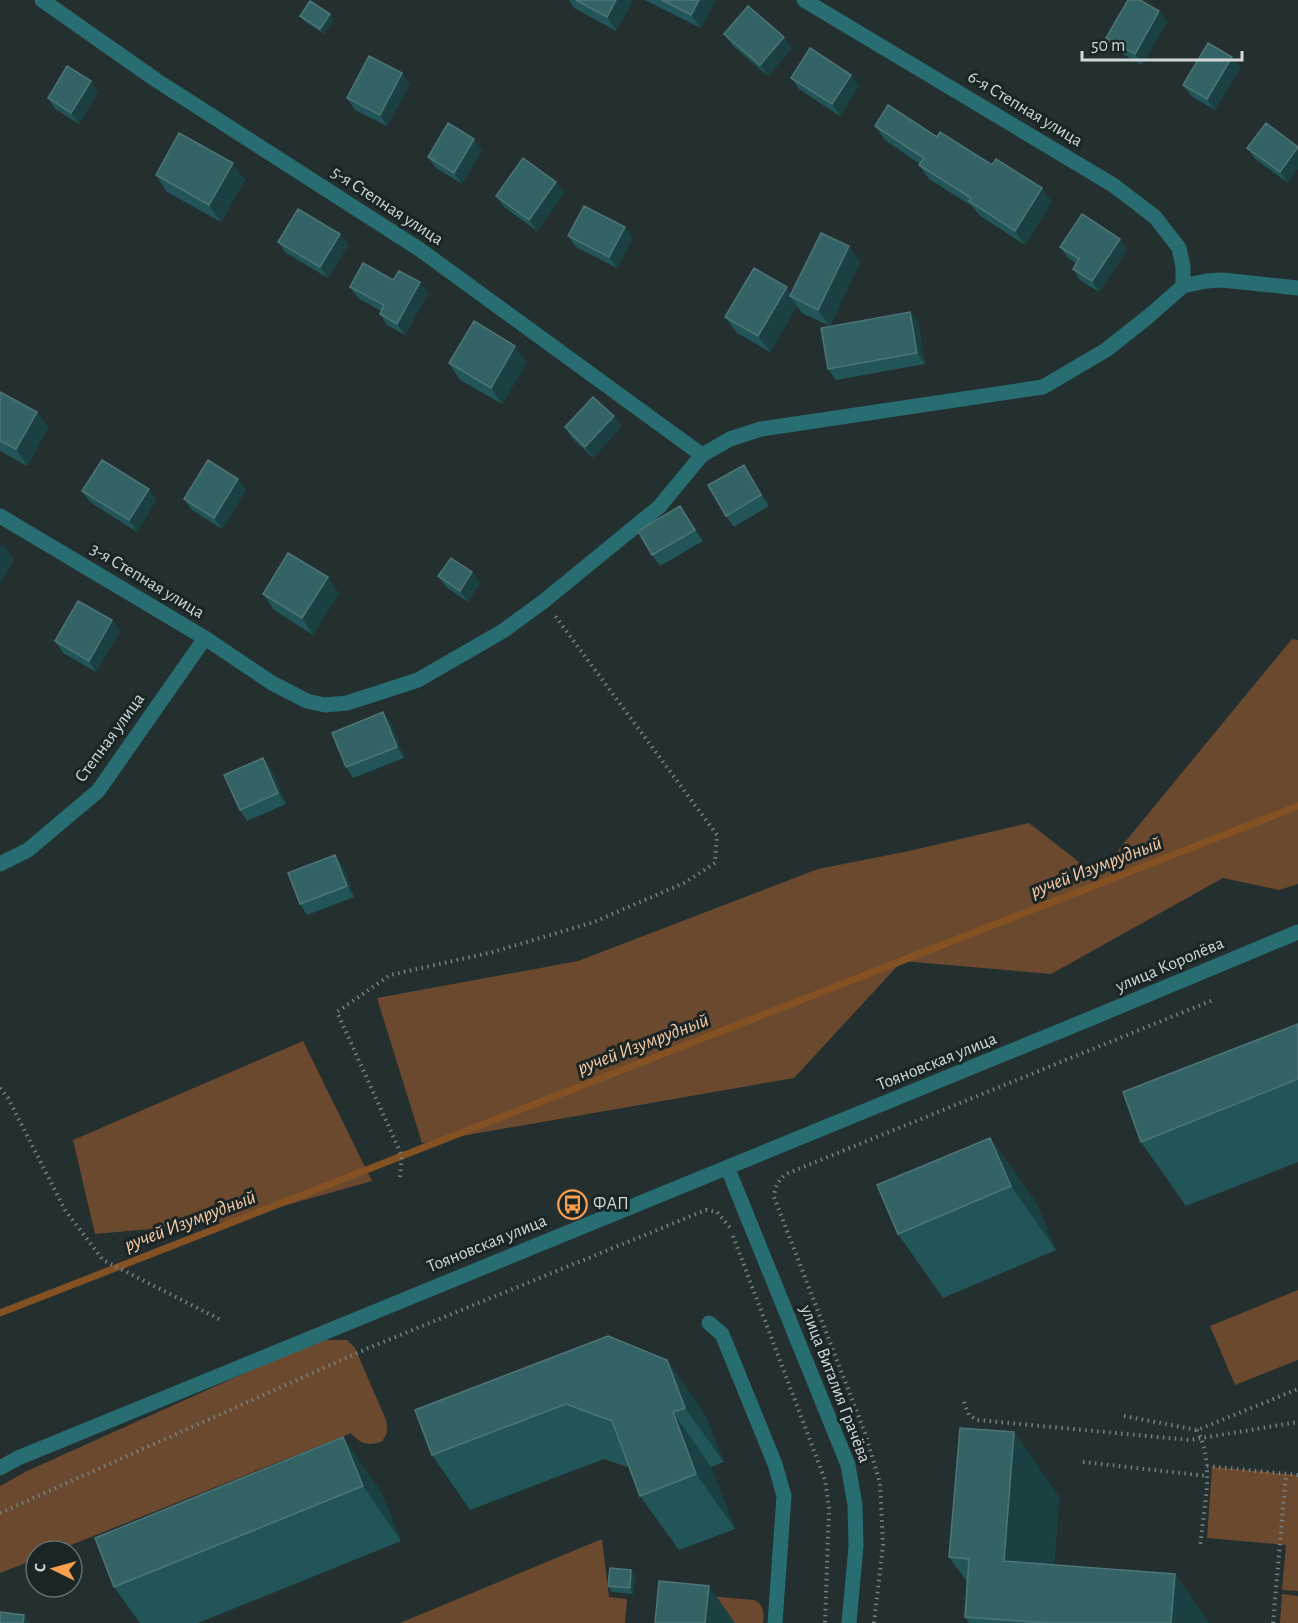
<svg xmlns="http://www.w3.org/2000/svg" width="1298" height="1623" font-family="'Alegreya Sans',sans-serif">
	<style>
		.green { fill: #6a492e }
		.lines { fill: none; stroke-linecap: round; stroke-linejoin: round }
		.stream { stroke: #845122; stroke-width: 7 }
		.path { stroke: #788182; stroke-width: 4; stroke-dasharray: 1.5 4.5; stroke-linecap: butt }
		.street { stroke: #286d71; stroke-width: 15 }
		.wall { fill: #215557 }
		.shaded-wall { fill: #1a4041 }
		.building { fill: #346365; stroke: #4d7577; stroke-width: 1.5 }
		.labels { text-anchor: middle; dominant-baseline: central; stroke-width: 6; stroke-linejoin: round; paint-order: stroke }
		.street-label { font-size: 18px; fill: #d1d8d9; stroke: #1a2526 }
		.poi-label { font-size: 18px; fill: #d1d8d9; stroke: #1a2526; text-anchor: start }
		.water-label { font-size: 20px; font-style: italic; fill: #fbcca6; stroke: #1a2526 }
	</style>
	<rect width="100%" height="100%" fill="#242f30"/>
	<!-- green -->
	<path class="green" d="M1292 639 1298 640V884L1279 890 1223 878 1051 974 902 961 794 1078 422 1143 377 998 578 961 818 869 909 851 1029 823 1097 876Z
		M303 1041 372 1181 227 1222 95 1234 73 1140Z
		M1298 1290V1360L1235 1385 1210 1326Z
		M318 1340H347L355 1348 386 1420C388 1429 388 1435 381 1442 368 1446 360 1444 351 1433L56 1551H36V1559L0 1573V1486L27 1471Z
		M1212 1467 1298 1475V1591L1282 1590 1286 1545 1207 1538Z
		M602 1539 609 1597 627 1599 625 1623H400Z
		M686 1594 754 1600C764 1605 764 1612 763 1623H667Z
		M1282 1594 1298 1596V1623H1280Z"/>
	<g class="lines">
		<!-- stream -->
		<path class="stream" d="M0 1313 1298 806"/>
		<!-- path -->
		<path class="path" d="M0 1088 8 1098 65 1210 103 1260 221 1320
			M400 1177 402 1156 337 1012 390 975 493 952 594 922 684 883 715 863 717 835 553 613
			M733 1236 825 1480 829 1508 825 1623
			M964 1402 969 1415 977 1420 1190 1440 1298 1422
			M1124 1416 1197 1430 1298 1389
			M1197 1430C1216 1464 1203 1510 1200 1548
			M1083 1462 1207 1476
			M1207 1466 1298 1475
			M0 1513 366 1349 706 1210 717 1212 731 1229
			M874 1623 883 1545 880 1483 865 1433 774 1197C775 1186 778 1181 786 1174L1213 1000
			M1273 1623 1286 1474"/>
		<!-- street -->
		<path class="street" d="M42 0 156 80 419 249 702 455
			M804 0 1113 185 1155 217 1179 248 1183 266V286
			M0 516 205 638 272 683 307 701 325 705 347 703 418 680 503 631 544 601 659 507 702 455 730 439 761 429 1043 387 1106 350 1149 316 1183 286 1206 281 1222 280 1298 288
			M0 864 28 850 98 791 205 638
			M728 1169 848 1465 855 1505 856 1546 849 1623
			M709 1323 722 1334 775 1464 784 1496 775 1623
			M0 1468 18 1458C444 1280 873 1111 1298 932"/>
	</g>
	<!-- wall -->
	<path class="wall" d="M569 0H633L616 31 574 8Z
		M645 0H715L701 28Z
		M1159 11 1167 22 1142 65 1114 49 1106 38Z
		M300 16 334 19 324 34 304 21Z
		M724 34 792 48 768 76 732 45Z
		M1240 68 1215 110 1191 96 1183 85Z
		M791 78 859 86 840 116 799 89Z
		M410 84 387 126 355 110 347 98Z
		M98 92 79 124 55 109 48 98Z
		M1266 123 1288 183 1255 159 1247 148Z
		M875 126 937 137 1052 202 1025 245 979 215 972 206 929 179 919 165 920 164 885 140Z
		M482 150 462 184 436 168 428 157Z
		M156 175 245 180 221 222 167 192Z
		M556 182 564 193 537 231 504 207 496 196Z
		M625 227 633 238 617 268 576 247 568 236Z
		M340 234 348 245 328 278 286 253 278 242Z
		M849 246 860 262 830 326 802 313 797 306 770 352 737 333 725 317 787 287 791 294Z
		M1060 247 1127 250 1099 292 1080 280 1073 269 1076 263 1068 258Z
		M393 280 420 282 428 293 405 335 387 325 380 314 381 311 358 298 350 287Z
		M910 312 918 323 925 364 836 380 828 369Z
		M527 362 502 404 460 380 449 363Z
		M0 392 37 412 48 428 27 466 0 451Z
		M614 416 621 427 593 458 572 438 565 427Z
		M744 465 751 476 769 506 734 527 726 516Z
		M238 479 246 490 222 529 192 510 184 499Z
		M82 491 156 500 137 532 90 502Z
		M680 506 703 541 660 566 652 555Z
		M472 572 480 583 468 602 446 587 438 576Z
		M339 593 313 635 274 610 263 594Z
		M112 620 120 631 96 672 63 653 55 641Z
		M391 723 404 758 353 778 346 767Z
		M263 758 271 769 286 804 247 821 240 810Z
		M343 866 354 897 307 915 300 904Z
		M1298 1024V1162L1186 1206 1141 1142Z
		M990 1138 1036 1202 1056 1250 943 1298 898 1234Z
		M667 1360 705 1415 724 1462 711 1467 735 1529 679 1550 640 1496 630 1468 604 1459 470 1510 432 1455Z
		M1014 1432 1059 1497 1054 1565 1175 1574 1209 1623H969L965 1617 967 1582 949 1557Z
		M343 1437 381 1492 401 1541 198 1623H140L114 1587Z
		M635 1576 633 1594 612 1592 608 1586Z"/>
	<!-- shaded-wall -->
	<path class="shaded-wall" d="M616 0H633L616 31 607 17Z
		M699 0H715L701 28 691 15Z
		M1159 11 1167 22 1142 65 1135 54Z
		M330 14 334 19 324 34 320 29Z
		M784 37 792 48 768 76 760 65Z
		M1232 57 1240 68 1215 110 1207 99Z
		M402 73 410 84 387 126 380 115Z
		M851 75 859 86 840 116 832 104Z
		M91 81 98 92 79 124 71 113Z
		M474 139 482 150 462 184 454 173Z
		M1298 148V169L1288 183 1280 172Z
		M233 163 245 180 221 222 209 205Z
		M556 182 564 193 537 231 529 220Z
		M1042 188 1052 202 1025 245 1015 231Z
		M625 227 633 238 617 268 609 257Z
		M340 234 348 245 328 278 320 267Z
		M1120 239 1127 250 1099 292 1092 281Z
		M849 246 860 262 830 326 818 310Z
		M420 282 428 293 405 335 397 324Z
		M787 287 794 298 790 296 797 306 770 352 758 336Z
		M910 312 918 323 925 364 917 353Z
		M515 346 527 362 502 404 491 388Z
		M37 412 48 428 27 466 16 449Z
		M614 416 621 427 593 458 585 447Z
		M744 465 751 476 769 506 761 495Z
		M238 479 246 490 222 529 214 518Z
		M149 489 156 500 137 532 129 520Z
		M680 506 688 517 703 541 695 530Z
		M3 544 14 560 0 584V548Z
		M472 572 480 583 468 602 460 591Z
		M328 577 339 593 313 635 302 618Z
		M112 620 120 631 96 672 89 661Z
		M383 712 391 723 404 758 397 747Z
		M263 758 271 769 286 804 278 793Z
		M335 855 343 866 354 897 347 886Z
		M990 1138 1036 1202 1056 1250 1011 1186Z
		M667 1360 705 1415 724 1462 685 1408Z
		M673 1412 711 1467 735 1529 696 1474Z
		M1014 1432 1059 1497 1049 1623 1004 1561Z
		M343 1437 381 1492 401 1541 363 1486Z
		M631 1570 635 1576 633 1594 630 1588Z
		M1175 1574 1209 1623H1171Z
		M709 1586 735 1623H705Z
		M24 1615 30 1623H23Z"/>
	<!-- building -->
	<path class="building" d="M576 0H616L607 17Z
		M662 0H699L691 15Z
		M1128 0H1140L1159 11 1135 54 1106 38Z
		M310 1 330 14 320 29 300 16Z
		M748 6 784 37 760 65 724 34Z
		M1208 43 1232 57 1207 99 1183 85Z
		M810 48 851 75 832 104 791 78Z
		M369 56 402 73 380 115 347 98Z
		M67 66 91 81 71 113 48 98Z
		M888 105 937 137 940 132 992 165 996 159 1042 188 1015 231 969 201 971 198 919 165 924 158 875 126Z
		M448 123 474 139 454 173 428 157Z
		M1266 123 1298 147 1280 172 1247 148Z
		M179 133 233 163 209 205 156 175Z
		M523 158 556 182 529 220 496 196Z
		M584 206 625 227 609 257 568 236Z
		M298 209 340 234 320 267 278 242Z
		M1082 214 1120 239 1092 281 1073 269 1079 259 1060 247Z
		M821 233 849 246 818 310 790 296Z
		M363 263 393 280 399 271 420 282 397 324 380 314 384 305 350 287Z
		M754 268 787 287 758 336 725 317Z
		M910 312 917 353 828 369 821 328Z
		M474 321 515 346 491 388 449 363Z
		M0 392 37 412 16 449 0 441Z
		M593 397 614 416 585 447 565 427Z
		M102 460 149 489 129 520 82 491Z
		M208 460 238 479 214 518 184 499Z
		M744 465 761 495 726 516 708 485Z
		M680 506 695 530 652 555 638 531Z
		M288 553 328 577 302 618 263 594Z
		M451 558 472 572 460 591 438 576Z
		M78 601 112 620 89 661 55 641Z
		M383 712 397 747 346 767 332 733Z
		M263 758 278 793 240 810 224 775Z
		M335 855 347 886 300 904 288 873Z
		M1298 1024V1079L1141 1142 1123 1092Z
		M990 1138 1011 1186 898 1234 877 1185Z
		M608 1336 667 1360 685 1408 673 1412 696 1474 640 1496 612 1421 566 1404 432 1455 415 1410Z
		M960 1428 1014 1432 1004 1561 1175 1574 1171 1623H1045L965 1617 969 1559 949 1557Z
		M343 1437 363 1486 114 1587 95 1538Z
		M610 1568 631 1570 630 1588 608 1586Z
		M659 1581 709 1586 705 1623H655Z
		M0 1612 24 1615 23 1623H0Z"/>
	<!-- icons -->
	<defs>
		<symbol id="bus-ring" viewBox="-11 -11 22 22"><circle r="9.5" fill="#1a2526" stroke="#f99f4d" stroke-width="1.5"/><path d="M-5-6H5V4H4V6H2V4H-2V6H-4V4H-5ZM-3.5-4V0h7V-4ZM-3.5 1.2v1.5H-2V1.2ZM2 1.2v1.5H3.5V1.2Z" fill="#f99f4d"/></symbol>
	</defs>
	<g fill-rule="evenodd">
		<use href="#bus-ring" x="556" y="1188" width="33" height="33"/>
	</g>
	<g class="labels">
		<!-- street labels -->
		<g class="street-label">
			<text transform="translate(1025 109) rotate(31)">6-я Степная улица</text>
			<text transform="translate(387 206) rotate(33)">5-я Степная улица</text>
			<text transform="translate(147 581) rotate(31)">3-я Степная улица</text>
			<text transform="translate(110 738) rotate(-54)">Степная улица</text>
			<text transform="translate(1170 965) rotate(-23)">улица Королёва</text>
			<text transform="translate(937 1062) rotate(-22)">Тояновская улица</text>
			<text transform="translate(487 1244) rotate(-22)">Тояновская улица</text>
			<text transform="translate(835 1384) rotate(69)">улица Виталия Грачёва</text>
		</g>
		<!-- poi labels -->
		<g class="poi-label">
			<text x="593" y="1204">ФАП</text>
		</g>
		<!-- water labels -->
		<g class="water-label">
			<text transform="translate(1096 867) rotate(-21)">ручей Изумрудный</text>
			<text transform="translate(643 1044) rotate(-21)">ручей Изумрудный</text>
			<text transform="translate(190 1221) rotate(-21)">ручей Изумрудный</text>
		</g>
	</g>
	<!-- north arrow -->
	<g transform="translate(54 1569) rotate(275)"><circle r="28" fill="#1a2526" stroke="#636d6e" stroke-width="1.5"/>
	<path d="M0-4.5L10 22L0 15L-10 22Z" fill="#f99f4d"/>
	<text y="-9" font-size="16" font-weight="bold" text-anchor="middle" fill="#d1d8d9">С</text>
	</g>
	<!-- scale -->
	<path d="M1082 51v9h160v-9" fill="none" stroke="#d1d8d9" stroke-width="3"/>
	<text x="1091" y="51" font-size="18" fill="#d1d8d9" stroke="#1a2526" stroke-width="4.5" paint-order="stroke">50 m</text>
</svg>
